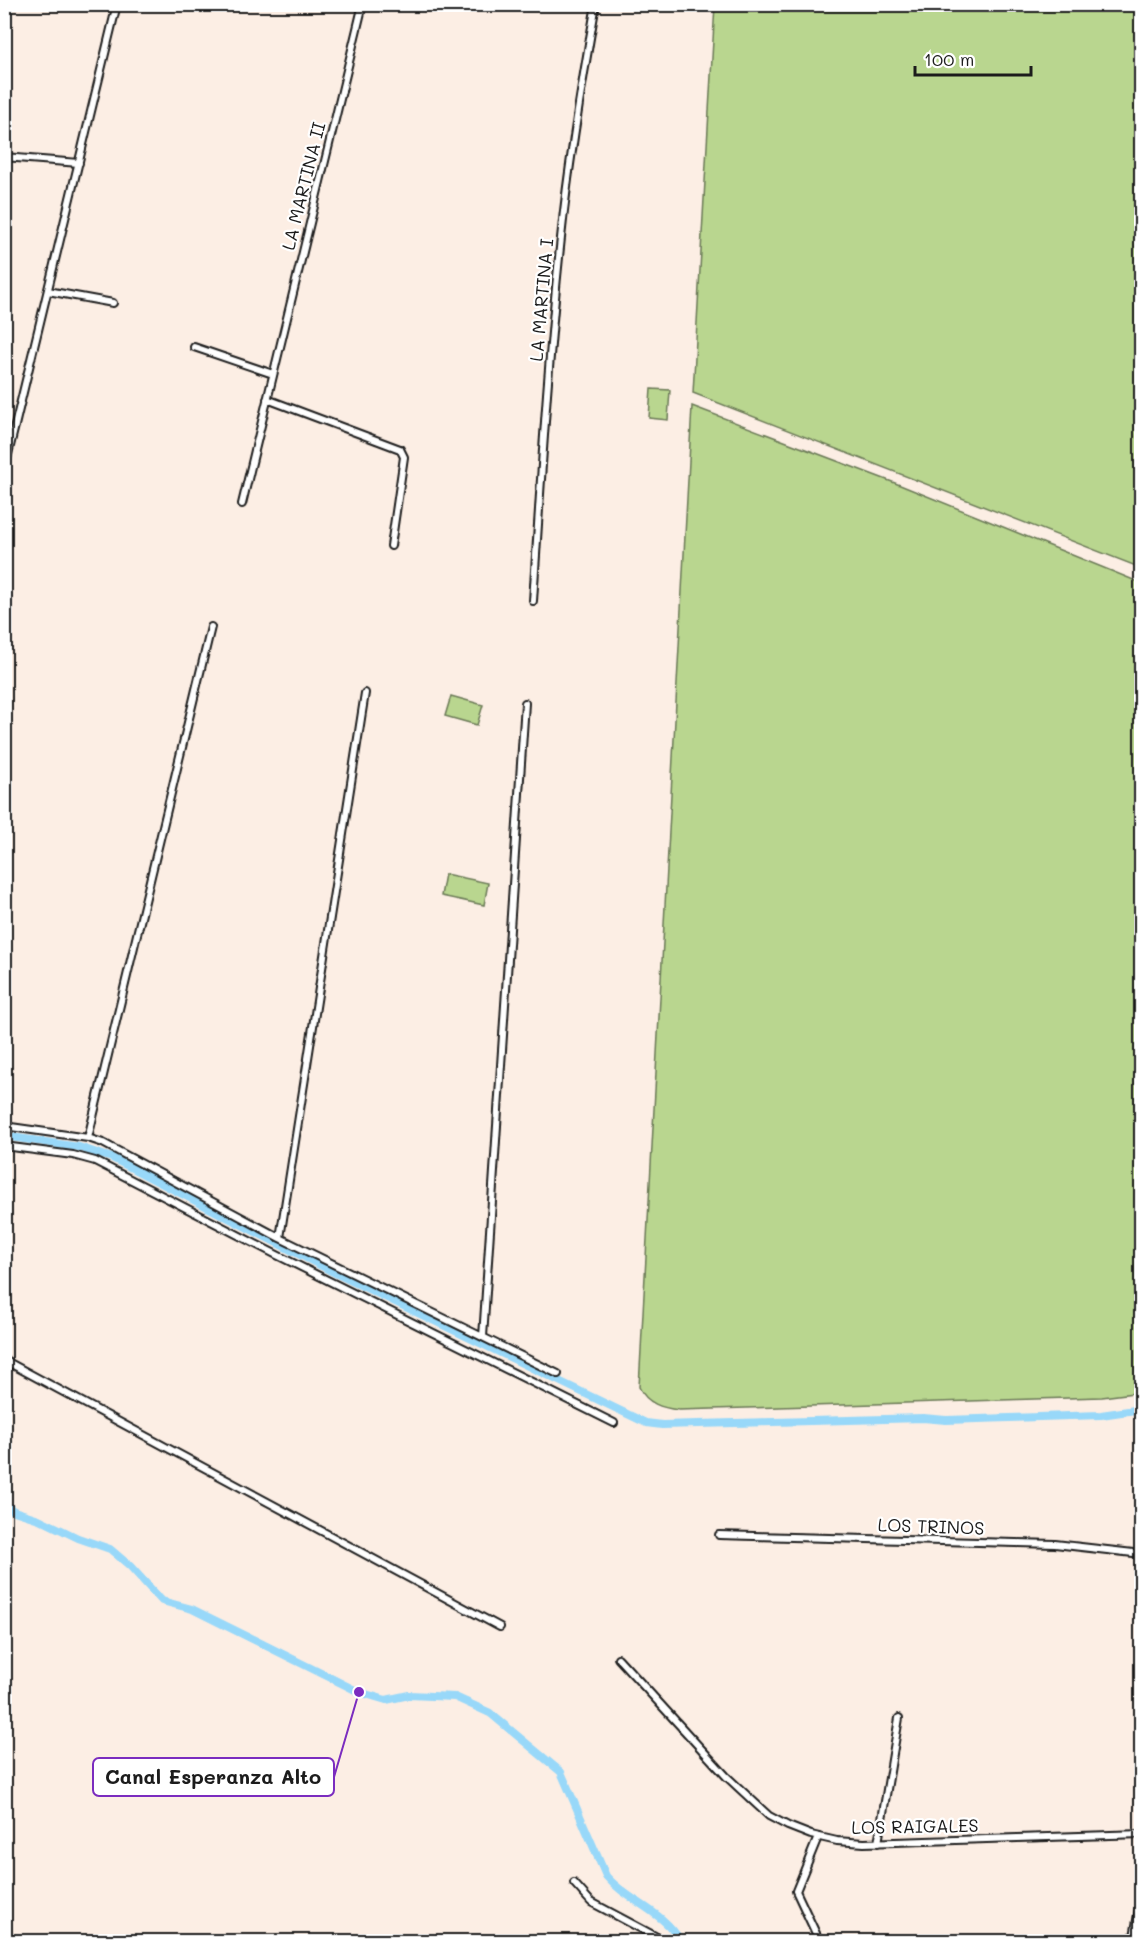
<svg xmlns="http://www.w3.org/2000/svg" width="1146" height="1946" font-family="Mali,sans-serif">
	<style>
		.green { fill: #b9d68f; stroke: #6a7956; stroke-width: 1.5 }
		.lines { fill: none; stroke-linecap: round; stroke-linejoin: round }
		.canal { stroke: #98d8f9; stroke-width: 8 }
		.street-casing { stroke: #1c1c1c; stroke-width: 10 }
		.street { stroke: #fff; stroke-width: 6 }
		.labels { text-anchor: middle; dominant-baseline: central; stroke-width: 4.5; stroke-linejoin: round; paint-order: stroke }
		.street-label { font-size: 18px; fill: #1c1c1c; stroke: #fff }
		.leader { fill: none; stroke: #7b2cbf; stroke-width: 2 }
		.callout-dot { fill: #7b2cbf; stroke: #fff; stroke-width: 2 }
		.callout { fill: #fff; stroke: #7b2cbf; stroke-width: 2 }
		.callout-label { font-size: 20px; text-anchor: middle; font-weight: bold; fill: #1c1c1c }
	</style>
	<rect width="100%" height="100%" fill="#fceee4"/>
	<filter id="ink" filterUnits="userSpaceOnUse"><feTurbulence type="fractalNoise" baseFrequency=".0167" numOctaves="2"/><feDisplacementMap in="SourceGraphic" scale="12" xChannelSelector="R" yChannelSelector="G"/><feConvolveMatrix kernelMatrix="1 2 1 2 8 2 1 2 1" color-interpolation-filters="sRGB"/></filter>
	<g filter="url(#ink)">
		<!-- green -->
		<path class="green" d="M715 5H1141V568L693 393Z
			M651 389 670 390 668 420 649 418Z
			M692 406 895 483 1141 583V1392L1102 1397 679 1410C662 1408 647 1404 639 1387Z
			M451 696 483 705 477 725 445 716Z
			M445 874 488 883 484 905 441 896Z"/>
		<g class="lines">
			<!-- canal -->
			<path class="canal" d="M4 1136 79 1147 112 1158 339 1275 646 1423 662 1425 923 1418 946 1420 1101 1415 1142 1409
				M4 1504 14 1511 39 1519 78 1538 110 1549 130 1566 162 1601 192 1609 359 1692 386 1700 409 1695 455 1697 490 1713 561 1772 606 1876C628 1902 663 1910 681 1942"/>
			<defs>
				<path id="street" d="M4 157 79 163
					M48 291 113 303
					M194 347 273 374
					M267 399 400 449 404 457 391 546
					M4 471 117 4
					M242 504 363 4
					M533 601C541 480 548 359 561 238 569 160 582 82 596 4
					M4 1126 88 1138 103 1143 280 1238 558 1374
					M88 1138 211 627
					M4 1146 73 1155 95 1161 277 1255 614 1423
					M280 1238 365 693
					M483 1337 525 703
					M4 1360 500 1627
					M719 1535 1055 1544 1142 1554
					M618 1658 726 1776 769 1816 788 1826 811 1835 837 1841 864 1843 1142 1834
					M818 1837 796 1891 820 1942
					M878 1843 899 1718
					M574 1883 591 1902 666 1942
					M1133 1942 1142 1893"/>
			</defs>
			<!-- street casing -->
			<use href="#street" class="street-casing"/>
			<!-- street -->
			<use href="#street" class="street"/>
		</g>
	</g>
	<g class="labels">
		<!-- street labels -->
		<g class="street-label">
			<text transform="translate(303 186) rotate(-76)">LA MARTINA II</text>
			<text transform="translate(541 300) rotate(-85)">LA MARTINA I</text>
			<text transform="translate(931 1526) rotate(2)">LOS TRINOS</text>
			<text transform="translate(915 1826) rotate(-1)">LOS RAIGALES</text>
		</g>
	</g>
	<!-- callouts -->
	<path class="leader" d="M359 1692L334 1777"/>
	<circle class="callout-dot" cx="359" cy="1692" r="6"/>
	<rect class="callout" x="93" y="1758" width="241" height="38" rx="6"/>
	<g class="callout-label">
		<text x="213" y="1784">Canal Esperanza Alto</text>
	</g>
	<!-- margin -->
	<rect width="1146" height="1946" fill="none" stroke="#fff" stroke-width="24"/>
	<rect x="12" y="12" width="1122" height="1922" fill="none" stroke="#1c1c1c" stroke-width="2" filter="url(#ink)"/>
	<!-- scale -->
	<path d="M915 66v9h116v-9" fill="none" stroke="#1c1c1c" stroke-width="3"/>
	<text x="924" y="66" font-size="18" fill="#1c1c1c" stroke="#ffffff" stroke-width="4.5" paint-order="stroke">100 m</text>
</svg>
